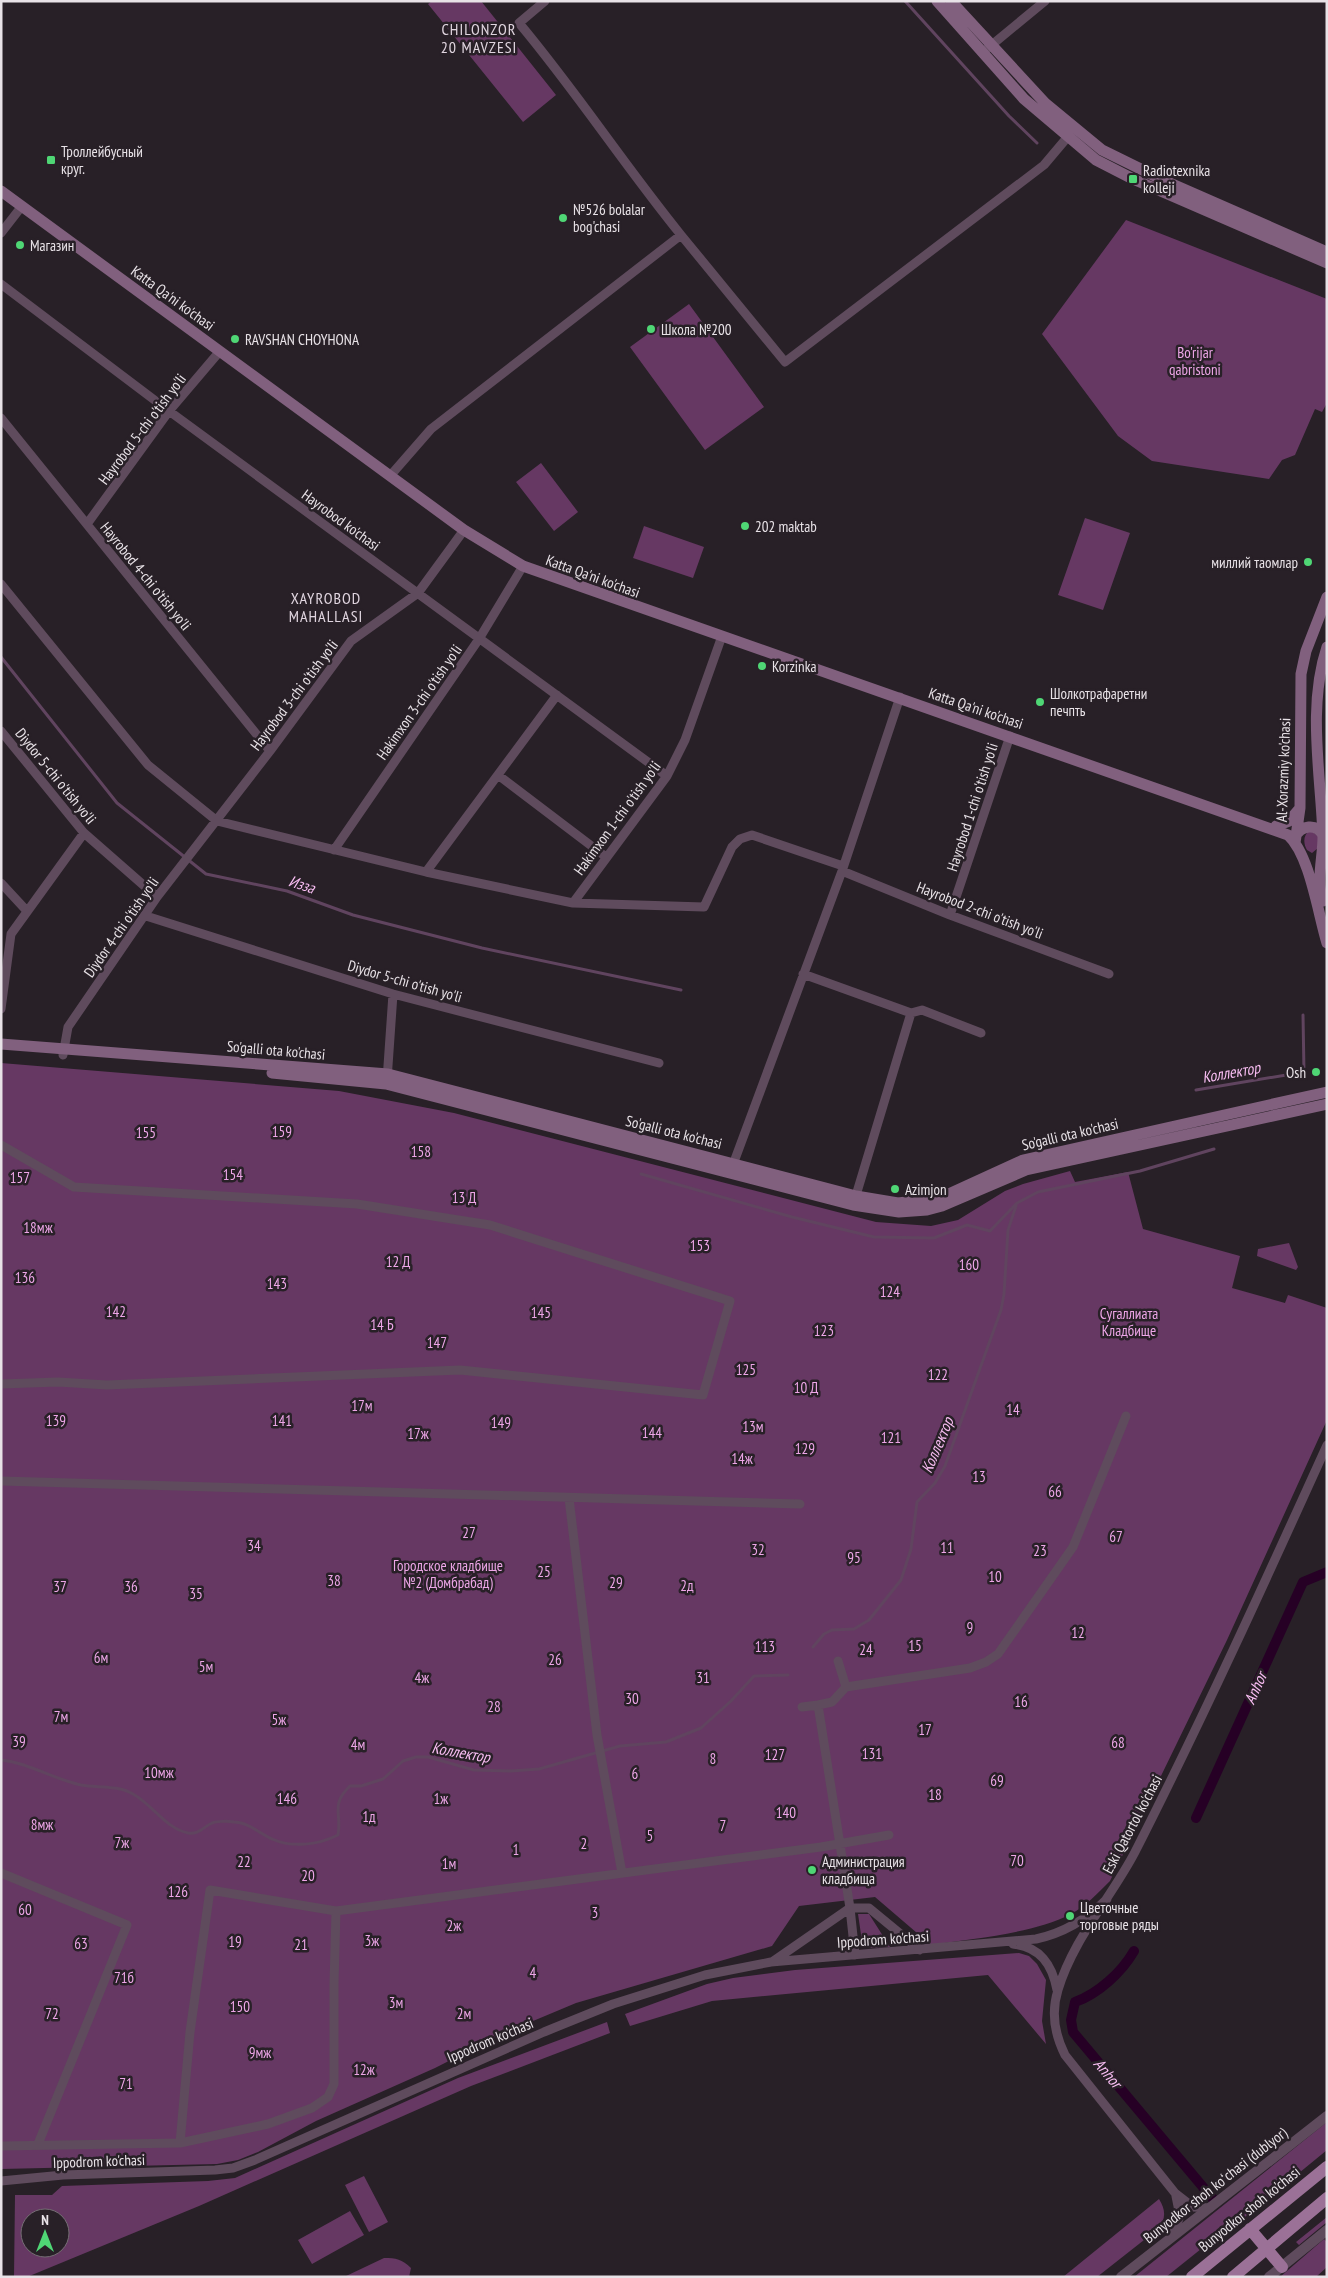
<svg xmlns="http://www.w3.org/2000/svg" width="1328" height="2278" font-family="'PT Sans Narrow',sans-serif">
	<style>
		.green { fill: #663863; fill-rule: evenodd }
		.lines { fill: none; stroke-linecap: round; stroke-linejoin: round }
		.stream { stroke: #60445f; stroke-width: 3 }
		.canal { stroke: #260025; stroke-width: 10 }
		.minor { stroke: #5f4b5d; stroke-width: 9 }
		.tertiary { stroke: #5f4b5d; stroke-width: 10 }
		.secondary { stroke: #81607e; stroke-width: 11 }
		.primary { stroke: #9b7197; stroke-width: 12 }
		.poi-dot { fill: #4fd675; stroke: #282027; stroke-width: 2 }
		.labels { text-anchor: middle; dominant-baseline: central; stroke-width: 5; stroke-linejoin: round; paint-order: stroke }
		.poi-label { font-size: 15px; fill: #e8e2e7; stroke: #282027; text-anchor: start }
		.street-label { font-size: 15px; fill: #e8e2e7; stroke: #282027 }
		.park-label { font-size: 15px; fill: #eea6e8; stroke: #282027 }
		.neighbourhood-label { font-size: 16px; letter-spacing: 1px; fill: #e0d5df; stroke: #282027 }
		.water-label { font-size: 16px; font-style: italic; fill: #f8bdf2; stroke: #282027 }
	</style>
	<rect width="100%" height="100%" fill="#282027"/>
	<!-- green -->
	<path class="green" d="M432 1H481L556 95 523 122 428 4Z
		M1126 220 1327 299V403L1322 412 1315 409 1295 455 1282 460 1269 479 1152 461 1118 436 1042 334Z
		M689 304 764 407 705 450 630 347Z
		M541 463 578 512 554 531 516 482Z
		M1085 518 1130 533 1103 610 1058 595Z
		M644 526 704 547 693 578 633 558Z
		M1310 830 1319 837 1318 848 1312 853 1307 850C1303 843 1303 835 1310 830Z
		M1 1063 339 1091 454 1113 876 1222 931 1226 958 1220 1005 1191 1023 1184 1070 1171 1075 1182 1128 1172 1143 1229 1240 1256 1232 1288 1285 1303 1288 1295 1327 1308V1420L1227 1640 1110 1881C1098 1893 1086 1906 1071 1914 1032 1934 975 1938 931 1945L875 1897 799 1906 772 1946 576 2003 502 2034 435 2068 316 2121 258 2152 238 2160 217 2164 1 2169Z
		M1289 1243 1298 1267 1296 1270 1257 1256 1258 1249Z
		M858 1914H869L890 1947 863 1948Z
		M1019 1953 1029 1956 1037 1964 1046 1980 1042 2021 1046 2044 988 1975 712 2001 630 2026 625 2014 707 1984 733 1978 795 1970Z
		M607 2022 610 2033 471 2086 199 2206 27 2277H14L15 2195H52L62 2186 208 2181 235 2178 458 2078ZM30 2218H60V2248H30Z
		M1327 2122V2150L1233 2227 1231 2225 1166 2277H1134Z
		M364 2176 388 2222 369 2232 345 2185Z
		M1159 2199C1166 2210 1166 2219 1158 2229L1097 2277H1063Z
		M350 2211 364 2235 312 2264 298 2240Z
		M1327 2217V2222L1299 2245 1296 2242Z
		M1324 2239 1327 2242V2267L1316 2277H1280Z
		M384 2258C396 2258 402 2259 411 2268L409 2277H344Z"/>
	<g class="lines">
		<!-- stream -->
		<path class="stream" d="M905 1 1009 116 1037 143
			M1 657 117 803 206 874 287 891 353 915 482 948 681 990
			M1196 1090 1304 1072 1303 1015
			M641 1174 792 1217 874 1237 934 1238 967 1225 990 1231 1017 1203 1038 1192 1140 1171 1214 1149
			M813 1647 824 1634 832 1630 854 1629 869 1620 901 1580 911 1549 917 1502 935 1483 945 1466 1001 1310 1004 1294 1008 1230 1016 1206
			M1 1760C29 1763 53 1779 81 1785 97 1788 118 1785 133 1794 153 1805 165 1828 188 1833 199 1835 203 1827 212 1823 217 1821 228 1821 234 1822 248 1822 260 1834 272 1839 292 1848 318 1845 338 1835 342 1813 330 1805 350 1786H361L383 1779 403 1761 416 1757H428L474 1770 511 1771 539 1769 620 1746 666 1742 701 1728 731 1701 754 1676 788 1675"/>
		<!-- canal -->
		<path class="canal" d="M1196 1818 1303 1582 1327 1572
			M1134 1951C1122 1972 1098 1994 1075 2002L1071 2020 1073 2032 1213 2199"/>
		<!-- minor -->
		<path class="minor" d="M545 1 519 23C576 91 625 166 681 235
			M982 53 1045 1
			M1 233 22 206
			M1 284 169 411 667 776
			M1 418 270 751
			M390 476 431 429 681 235 785 362 1044 165 1071 133
			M87 524 169 411 220 351
			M1 584 148 765 217 821 426 872 573 903 704 907 732 847 740 839 752 835 843 866
			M1 731 84 833 157 897
			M498 775 606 857
			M334 850 479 639 523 566
			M842 871 950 915 1109 974
			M426 872 557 695
			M1 883 26 910
			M573 903 667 776 685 740 722 636
			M950 915 1010 736
			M146 916 393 994 659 1063
			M803 974 911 1013 922 1010 981 1033
			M1 1009 11 934 84 833
			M63 1055 68 1027 157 897 270 751 351 641 418 593 464 530
			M387 1080 393 994
			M1 1145 74 1187 357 1204 490 1225 730 1301 703 1395 460 1370 107 1385 58 1382 1 1384
			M731 1170 842 871 900 697
			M854 1202 911 1013
			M1 1481 800 1504
			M569 1498 597 1735 622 1873
			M838 1661 846 1687
			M802 1707 818 1705
			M1 1873 127 1925 38 2144
			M1013 1944C1040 1947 1052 1964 1057 1990
			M855 1955 850 1908 818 1705 832 1702 846 1687 970 1668 986 1662 998 1654 1073 1547 1126 1416
			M772 1962 850 1908H869L920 1950
			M180 2143 190 2032 210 1890 336 1911 821 1847 889 1835
			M1 2146 180 2143 268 2124 312 2108 328 2097 334 2084V1984L336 1911
			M1 2181 63 2175 215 2170 233 2168 255 2160 544 2032 613 2004 705 1975 771 1962 1036 1939C1064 1933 1087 1919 1107 1899
			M1210 2208 1193 2207 1175 2193 1065 2055C1055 2035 1051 2012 1058 1990 1073 1939 1111 1898 1135 1852 1203 1718 1265 1582 1327 1445
			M1172 2236 1180 2216 1176 2196"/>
		<!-- tertiary -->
		<path class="tertiary" d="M1121 2277 1327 2116
			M1269 2277 1327 2230"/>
		<!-- secondary -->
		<path class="secondary" d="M937 1 1024 99 1096 160 1133 179 1327 263
			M951 1 1045 103 1102 150 1163 180 1327 252
			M1 191 464 530 523 566 1288 835C1310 855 1318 914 1327 943
			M1276 826 1289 821 1300 808
			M1295 837C1301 825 1316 823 1323 835
			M1295 843 1300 808 1301 674 1306 651 1327 597
			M1323 901C1316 880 1323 858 1323 837 1321 775 1307 707 1327 647
			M1 1044 388 1074 856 1196 898 1203 940 1198 1023 1160 1327 1092
			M272 1073 386 1084 853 1205 899 1212 927 1210 942 1206 1026 1170 1327 1104"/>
		<!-- primary -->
		<path class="primary" d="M1250 2229 1282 2267
			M1192 2277 1327 2167
			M1233 2277 1327 2198"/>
	</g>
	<!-- markers -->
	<g class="poi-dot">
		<rect x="46" y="155" width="10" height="10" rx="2.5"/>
		<rect x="1128" y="174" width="10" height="10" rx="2.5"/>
		<circle cx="563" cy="218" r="5"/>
		<circle cx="20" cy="245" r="5"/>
		<circle cx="651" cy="329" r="5"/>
		<circle cx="235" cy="339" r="5"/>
		<circle cx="745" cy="526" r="5"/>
		<circle cx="1308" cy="562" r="5"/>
		<circle cx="762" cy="666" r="5"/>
		<circle cx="1040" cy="702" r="5"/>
		<circle cx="1316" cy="1072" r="5"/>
		<circle cx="895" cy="1189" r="5"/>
		<circle cx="812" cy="1870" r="5"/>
		<circle cx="1070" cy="1916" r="5"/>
	</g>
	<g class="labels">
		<!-- poi labels -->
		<g class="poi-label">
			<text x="61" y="151">Троллейбусный<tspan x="61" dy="17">круг.</tspan></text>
			<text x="1143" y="170">Radiotexnika<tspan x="1143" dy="17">kolleji</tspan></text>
			<text x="573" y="209">№526 bolalar<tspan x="573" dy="17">bog'chasi</tspan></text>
			<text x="30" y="245">Магазин</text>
			<text x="661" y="329">Школа №200</text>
			<text x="245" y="339">RAVSHAN CHOYHONA</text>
			<text x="755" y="526">202 maktab</text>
			<text x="1298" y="562" text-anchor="end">миллий таомлар</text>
			<text x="772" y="666">Korzinka</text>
			<text x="1050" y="693">Шолкотрафаретни<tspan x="1050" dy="17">печпть</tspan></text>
			<text x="1306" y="1072" text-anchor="end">Osh</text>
			<text x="905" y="1189">Azimjon</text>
			<text x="822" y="1861">Администрация<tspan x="822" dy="17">кладбища</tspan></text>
			<text x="1080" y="1907">Цветочные<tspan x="1080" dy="17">торговые ряды</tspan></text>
		</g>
		<!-- street labels -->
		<g class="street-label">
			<text transform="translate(173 298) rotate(36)">Katta Qa'ni ko'chasi</text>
			<text transform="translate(142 429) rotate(-53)">Hayrobod 5-chi o'tish yo'li</text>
			<text transform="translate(341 520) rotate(36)">Hayrobod ko'chasi</text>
			<text transform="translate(146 576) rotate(51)">Hayrobod 4-chi o'tish yo'li</text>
			<text transform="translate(593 576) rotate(20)">Katta Qa'ni ko'chasi</text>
			<text transform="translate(294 695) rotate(-53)">Hayrobod 3-chi o'tish yo'li</text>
			<text transform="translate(419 702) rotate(-55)">Hakimxon 3-chi o'tish yo'li</text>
			<text transform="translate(976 708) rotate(19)">Katta Qa'ni ko'chasi</text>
			<text transform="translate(1283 770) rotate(-88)">Al-Xorazmiy ko'chasi</text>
			<text transform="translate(56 776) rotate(51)">Diydor 5-chi o'tish yo'li</text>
			<text transform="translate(972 807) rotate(-72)">Hayrobod 1-chi o'tish yo'li</text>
			<text transform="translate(617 818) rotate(-54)">Hakimxon 1-chi o'tish yo'li</text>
			<text transform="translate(980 910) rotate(21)">Hayrobod 2-chi o'tish yo'li</text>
			<text transform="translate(121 927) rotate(-55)">Diydor 4-chi o'tish yo'li</text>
			<text transform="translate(405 981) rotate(16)">Diydor 5-chi o'tish yo'li</text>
			<text transform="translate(276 1050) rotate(5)">So'galli ota ko'chasi</text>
			<text transform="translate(674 1132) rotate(14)">So'galli ota ko'chasi</text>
			<text transform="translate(1070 1134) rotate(-13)">So'galli ota ko'chasi</text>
			<text transform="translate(1132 1824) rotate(-62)">Eski Qatortol ko'chasi</text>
			<text transform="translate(883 1939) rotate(-4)">Ippodrom ko'chasi</text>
			<text transform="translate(490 2040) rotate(-23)">Ippodrom ko'chasi</text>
			<text transform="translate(99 2161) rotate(-2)">Ippodrom ko'chasi</text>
			<text transform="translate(1215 2185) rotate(-38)">Bunyodkor shoh koʻchasi (dublyor)</text>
			<text transform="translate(1249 2209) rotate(-39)">Bunyodkor shoh ko'chasi</text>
		</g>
		<!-- park labels -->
		<g class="park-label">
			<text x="1195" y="352">Bo'rijar<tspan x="1195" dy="17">qabristoni</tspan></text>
			<text x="282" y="1131">159</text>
			<text x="146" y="1132">155</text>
			<text x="421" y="1151">158</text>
			<text x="233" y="1174">154</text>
			<text x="20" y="1177">157</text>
			<text x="464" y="1197">13 Д</text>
			<text x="38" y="1227">18мж</text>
			<text x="700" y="1245">153</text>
			<text x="398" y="1261">12 Д</text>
			<text x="969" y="1264">160</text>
			<text x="25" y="1277">136</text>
			<text x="277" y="1283">143</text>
			<text x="890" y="1291">124</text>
			<text x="116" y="1311">142</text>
			<text x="541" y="1312">145</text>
			<text x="1129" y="1313">Сугаллиата<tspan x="1129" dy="17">Кладбище</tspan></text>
			<text x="382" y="1324">14 Б</text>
			<text x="824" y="1330">123</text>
			<text x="437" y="1342">147</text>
			<text x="746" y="1369">125</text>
			<text x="938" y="1374">122</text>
			<text x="806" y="1387">10 Д</text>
			<text x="362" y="1405">17м</text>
			<text x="1013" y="1409">14</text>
			<text x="56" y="1420">139</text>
			<text x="282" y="1420">141</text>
			<text x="501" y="1422">149</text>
			<text x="753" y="1426">13м</text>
			<text x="652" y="1432">144</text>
			<text x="418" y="1433">17ж</text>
			<text x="891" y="1437">121</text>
			<text x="805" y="1448">129</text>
			<text x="742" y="1458">14ж</text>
			<text x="979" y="1476">13</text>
			<text x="1055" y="1491">66</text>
			<text x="469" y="1532">27</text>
			<text x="1116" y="1536">67</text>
			<text x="254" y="1545">34</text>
			<text x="947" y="1547">11</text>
			<text x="758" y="1549">32</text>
			<text x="1040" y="1550">23</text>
			<text x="854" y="1557">95</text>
			<text x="448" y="1565">Городское кладбище<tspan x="448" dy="17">№2 (Домбрабад)</tspan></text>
			<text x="544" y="1571">25</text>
			<text x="995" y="1576">10</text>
			<text x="334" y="1580">38</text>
			<text x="616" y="1582">29</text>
			<text x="687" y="1585">2д</text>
			<text x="60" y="1586">37</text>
			<text x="131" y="1586">36</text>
			<text x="196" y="1593">35</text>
			<text x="970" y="1627">9</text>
			<text x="1078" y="1632">12</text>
			<text x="915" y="1645">15</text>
			<text x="765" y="1646">113</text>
			<text x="866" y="1649">24</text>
			<text x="101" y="1657">6м</text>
			<text x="555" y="1659">26</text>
			<text x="206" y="1666">5м</text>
			<text x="422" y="1677">4ж</text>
			<text x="703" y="1677">31</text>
			<text x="632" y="1698">30</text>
			<text x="1021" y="1701">16</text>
			<text x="494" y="1706">28</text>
			<text x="61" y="1716">7м</text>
			<text x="279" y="1719">5ж</text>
			<text x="925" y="1729">17</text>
			<text x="19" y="1741">39</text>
			<text x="1118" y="1742">68</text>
			<text x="358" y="1744">4м</text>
			<text x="872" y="1753">131</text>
			<text x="775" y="1754">127</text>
			<text x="713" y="1758">8</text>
			<text x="159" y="1772">10мж</text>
			<text x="635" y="1773">6</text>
			<text x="997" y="1780">69</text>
			<text x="935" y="1794">18</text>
			<text x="287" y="1798">146</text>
			<text x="441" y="1798">1ж</text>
			<text x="786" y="1812">140</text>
			<text x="369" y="1816">1д</text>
			<text x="42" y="1824">8мж</text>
			<text x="723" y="1825">7</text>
			<text x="650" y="1835">5</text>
			<text x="122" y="1842">7ж</text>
			<text x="584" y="1843">2</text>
			<text x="516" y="1849">1</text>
			<text x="1017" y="1860">70</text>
			<text x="244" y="1861">22</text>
			<text x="449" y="1863">1м</text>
			<text x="308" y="1875">20</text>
			<text x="178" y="1891">126</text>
			<text x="25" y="1909">60</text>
			<text x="595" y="1912">3</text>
			<text x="454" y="1925">2ж</text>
			<text x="372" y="1940">3ж</text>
			<text x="235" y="1941">19</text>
			<text x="81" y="1943">63</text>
			<text x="301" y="1944">21</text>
			<text x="533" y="1972">4</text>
			<text x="124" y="1977">71б</text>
			<text x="396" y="2002">3м</text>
			<text x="240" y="2006">150</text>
			<text x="52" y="2013">72</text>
			<text x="464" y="2013">2м</text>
			<text x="260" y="2052">9мж</text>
			<text x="364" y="2069">12ж</text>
			<text x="126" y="2083">71</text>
		</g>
		<!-- neighbourhood labels -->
		<g class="neighbourhood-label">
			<text x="479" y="29">CHILONZOR<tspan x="479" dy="18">20 MAVZESI</tspan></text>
			<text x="326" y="598">XAYROBOD<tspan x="326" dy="18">MAHALLASI</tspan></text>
		</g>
		<!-- water labels -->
		<g class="water-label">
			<text transform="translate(302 884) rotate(18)">Изза</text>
			<text transform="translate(1231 1072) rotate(-10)">Коллектор</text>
			<text transform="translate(937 1445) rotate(-67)">Коллектор</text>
			<text transform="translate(1255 1688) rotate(-66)">Anhor</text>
			<text transform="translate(461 1752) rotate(10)">Коллектор</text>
			<text transform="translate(1108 2073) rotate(50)">Anhor</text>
		</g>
	</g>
	<!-- border -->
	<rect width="1328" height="2278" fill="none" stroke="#e8e2e7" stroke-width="5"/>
	<!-- north arrow -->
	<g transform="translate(45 2233)"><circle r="24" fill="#282027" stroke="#756e74"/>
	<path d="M0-4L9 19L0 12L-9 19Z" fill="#4fd675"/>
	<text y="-8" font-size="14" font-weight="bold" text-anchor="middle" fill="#e8e2e7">N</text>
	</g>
</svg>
